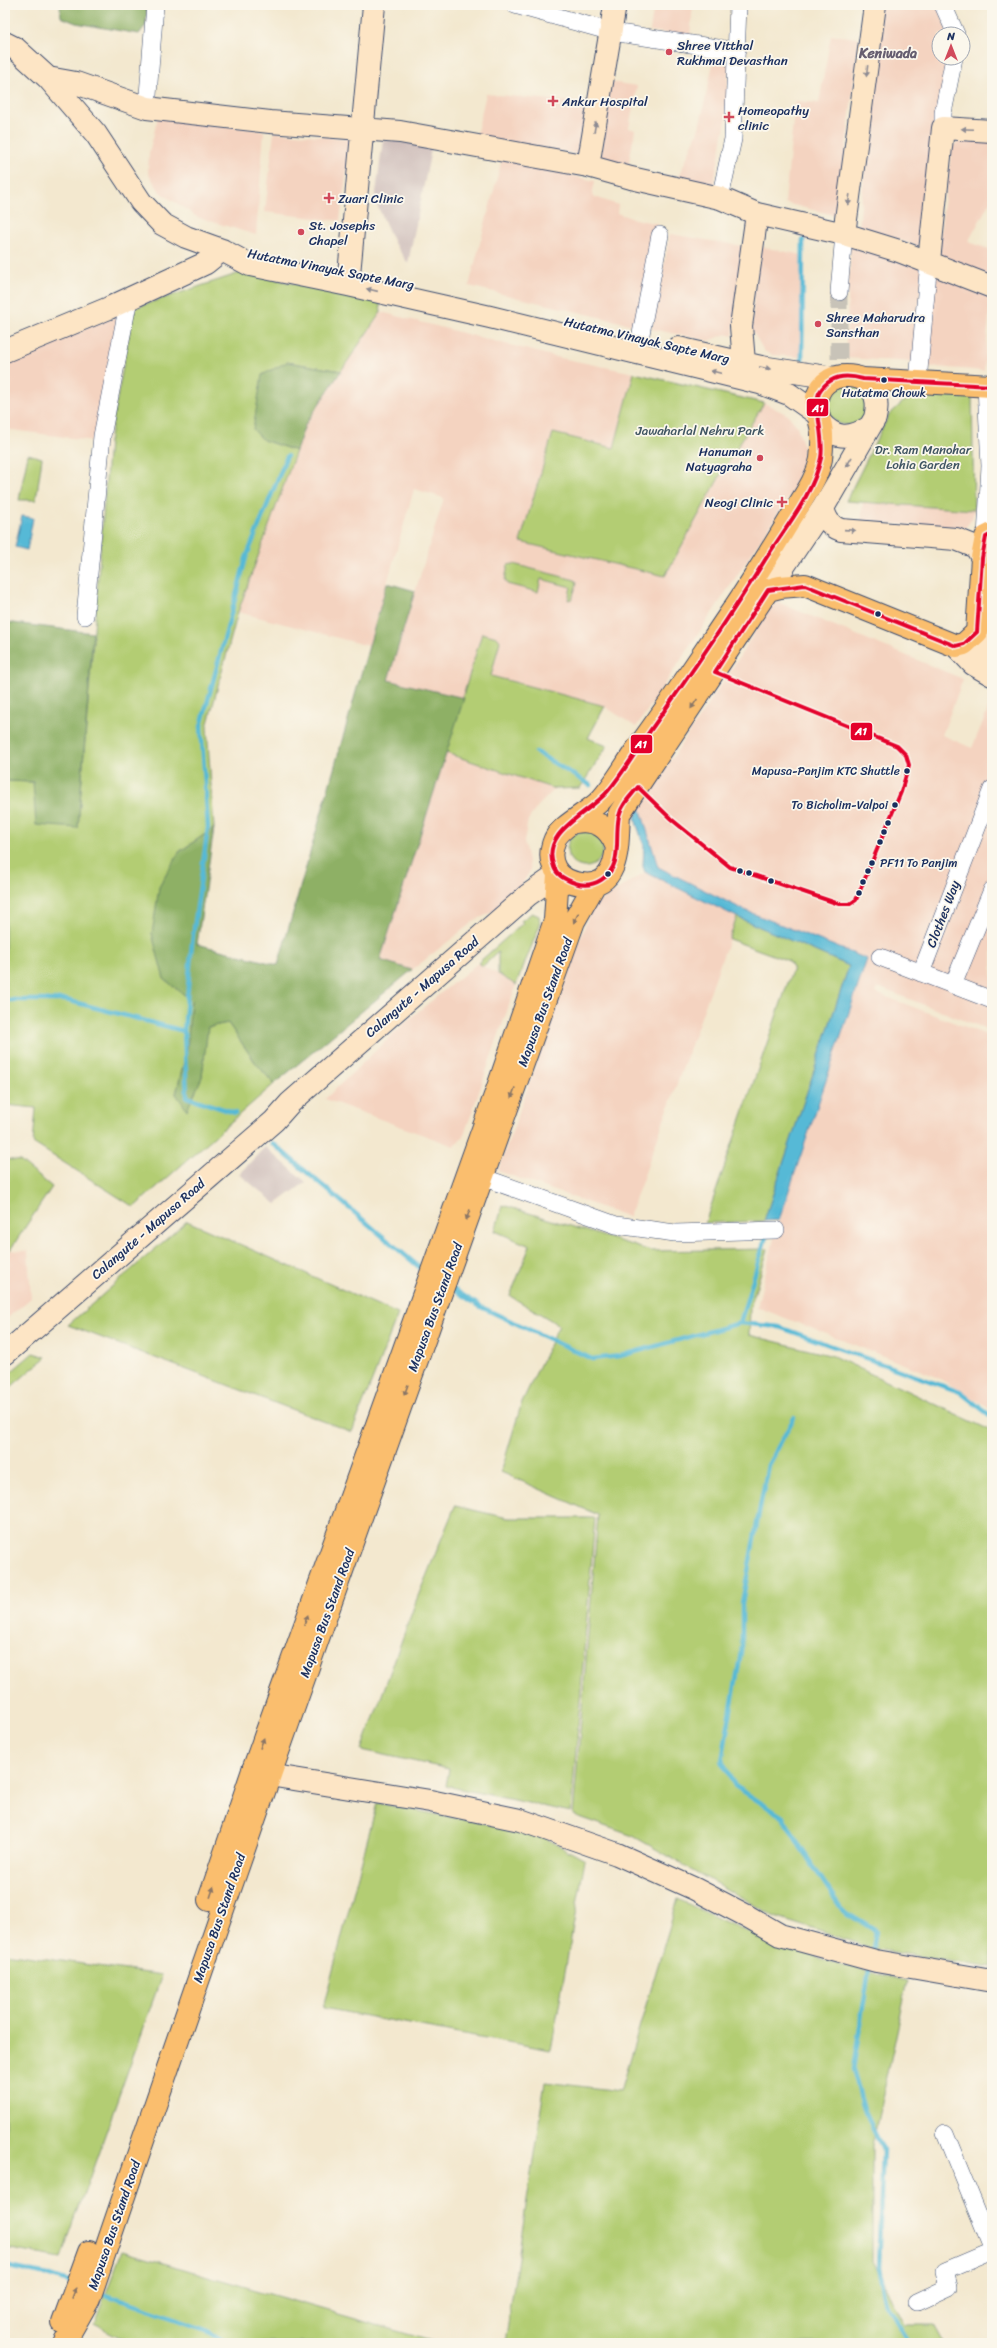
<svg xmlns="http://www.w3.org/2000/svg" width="997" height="2348" font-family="Sriracha,sans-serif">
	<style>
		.built { fill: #f4d3c0 }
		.industrial { fill: #d0c0bc }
		.green { fill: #b3cd73; stroke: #677e68 }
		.forest { fill: #8eb065; stroke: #547062 }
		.water { fill: #57b9d6; stroke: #39749a }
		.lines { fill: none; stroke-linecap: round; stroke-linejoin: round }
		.stream { stroke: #57b9d6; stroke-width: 4.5 }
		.street-tunnel { stroke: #c8c3b8; stroke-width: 17; stroke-dasharray: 17 8; stroke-linecap: butt }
		.street-casing { stroke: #3b4b6f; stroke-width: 18 }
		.secondary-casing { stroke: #3b4b6f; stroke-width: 24 }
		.primary-casing { stroke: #3b4b6f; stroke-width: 24 }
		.street { stroke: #fff; stroke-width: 17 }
		.secondary { stroke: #fde5c5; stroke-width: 22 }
		.primary { stroke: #fabe6e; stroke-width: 22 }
		.bus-1-casing { stroke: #fbf7ec; stroke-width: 7 }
		.bus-1 { stroke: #e4002b; stroke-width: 4 }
		.oneway { fill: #8c8a92 }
		.oneway2 { fill: #8a7666 }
		.poi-dot { fill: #d1495b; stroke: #fbf7ec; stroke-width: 1.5 }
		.bus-dot { fill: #1b2f5e; stroke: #fbf7ec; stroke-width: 1.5 }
		.labels { text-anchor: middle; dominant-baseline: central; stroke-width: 3.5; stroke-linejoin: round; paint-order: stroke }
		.bus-label { font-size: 12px; fill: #1b2f5e; stroke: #fbf7ec; text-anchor: end }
		.poi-label { font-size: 13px; fill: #1b2f5e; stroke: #fbf7ec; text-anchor: start }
		.street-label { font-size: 13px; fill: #1b2f5e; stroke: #fbf7ec }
		.park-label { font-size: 13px; fill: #415663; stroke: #fbf7ec }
		.neighbourhood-label { font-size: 14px; font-weight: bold; fill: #665e70; stroke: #fbf7ec }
		.line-badge { stroke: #fbf7ec; stroke-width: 1.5 }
		.badge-label { font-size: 11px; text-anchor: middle; font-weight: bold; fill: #fff }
	</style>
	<rect width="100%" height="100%" fill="#fbf7ec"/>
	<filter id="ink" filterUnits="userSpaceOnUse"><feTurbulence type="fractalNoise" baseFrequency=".025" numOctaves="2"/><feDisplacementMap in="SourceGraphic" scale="8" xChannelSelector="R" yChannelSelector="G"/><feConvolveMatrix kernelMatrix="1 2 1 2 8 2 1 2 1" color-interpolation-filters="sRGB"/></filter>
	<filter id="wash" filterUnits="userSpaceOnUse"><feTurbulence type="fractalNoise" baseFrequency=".012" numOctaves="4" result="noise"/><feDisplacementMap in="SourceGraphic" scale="16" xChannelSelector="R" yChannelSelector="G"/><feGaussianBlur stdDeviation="0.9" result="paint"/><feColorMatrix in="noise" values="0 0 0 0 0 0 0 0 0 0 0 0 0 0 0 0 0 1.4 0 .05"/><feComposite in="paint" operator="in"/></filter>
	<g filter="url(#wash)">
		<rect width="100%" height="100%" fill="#f3e8cf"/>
		<!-- built -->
		<path class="built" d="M654 5H693L690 36 650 31Z
			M881 5H938L948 34H939V58H948L918 246 859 228Z
			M831 35 859 38 838 216 785 203 795 101 819 103Z
			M715 54 728 56V110L713 187 678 179 699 128Z
			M610 82 637 86 629 128 635 130 628 167 600 162Z
			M486 94 587 103 581 155 476 136Z
			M158 117 264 131 256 235 197 217 160 192 148 173 149 153Z
			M274 132 351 139 340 221 265 212Z
			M992 136V198L968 242 992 250V277L937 256 952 147 964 137Z
			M502 159 595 181 592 196 618 205 617 213 631 218 658 224 637 326 469 286Z
			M670 234 742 246 733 336 726 334 709 341 652 329Z
			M851 243 923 264 914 362 845 358Z
			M757 246 802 255 800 357 772 355 764 351 752 330Z
			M932 271 991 296 984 371 925 366Z
			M381 312 556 357 634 373 615 448 521 542 664 576 720 476 764 403 788 415 797 426 803 445 802 462 792 493 636 727 604 706 472 671 464 698 388 680 444 498 414 489 369 646 238 612 305 425Z
			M118 316 94 441 5 429V360Z
			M863 503 911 505 974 510 972 519 965 528 861 522Z
			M777 602 963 679 942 735 972 748 987 712 990 693 992 694V1031L878 987 876 993 992 1037V1410L937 1377 757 1307 776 1230 867 959 744 910 658 867 639 804 657 781 740 656 769 608Z
			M446 753 555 789 538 806 528 820 524 842 530 871 517 892 494 911 474 921 412 970 380 960Z
			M645 872 737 917 629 1217 498 1171 592 906Z
			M478 963 516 985 464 1135 454 1146 325 1099 409 1019Z
			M5 1250 28 1251 31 1298 5 1320Z"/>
		<!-- industrial -->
		<path class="industrial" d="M383 140 432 145 408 263 394 243 375 200Z
			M265 1147 306 1182 276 1204 239 1174Z"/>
		<!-- green -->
		<path class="green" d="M243 272 380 303 381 312 341 371 287 362 263 440 296 451 238 612 207 727 214 828 179 852 164 978 191 1000 187 1050 176 1094 202 1077 207 1027 228 1023 255 1062 274 1084 134 1207 33 1143 36 1108 5 1105V781L33 782 78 828 109 442 134 308Z
			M634 373 764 403 720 476 665 576 520 542 553 433 614 448Z
			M827 405a20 20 0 1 1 40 0a20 20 0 1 1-40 0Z
			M918 396H972L974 510 846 501 889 415 903 402Z
			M28 454 42 458 36 500H19Z
			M513 564 575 580 577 583 572 599 568 600 571 587 541 579 538 592 507 584 505 580 508 565Z
			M482 633 497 637 500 641 491 676 605 706 588 738 607 746 580 788 555 789 446 753Z
			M567 849a18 18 0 1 1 36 0a18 18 0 1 1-36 0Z
			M532 913 539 916 540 925 516 985 498 974V952L483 966 478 963 523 923 521 921Z
			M737 917 849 966 764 1221 705 1223 793 968 789 961 729 939Z
			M5 1159 20 1161 52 1187 10 1250H5Z
			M503 1205 651 1251 768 1249 750 1308 749 1335 833 1356 992 1431V1968L875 1949 775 1917 633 1836 573 1815 598 1515 501 1472 522 1402 559 1325 510 1296 530 1246 495 1231Z
			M187 1221 398 1314 352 1432 68 1325Z
			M33 1353 46 1357 5 1392V1377Z
			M455 1506 508 1518H595L571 1812 446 1786 449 1769 362 1750 416 1601Z
			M377 1803 538 1834 585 1860 551 2050 323 2008Z
			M678 1899 740 1929 839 1965 908 1981 872 2145V2261L904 2325H933L943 2343H505L545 2082 620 2091Z
			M5 1953 162 1975 61 2258 5 2248Z
			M122 2251 438 2343H131L94 2324Z"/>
		<!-- forest -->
		<path class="forest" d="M60 5H147L146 25 139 34 76 23 61 17Z
			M287 362 341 371 305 425 296 451 263 440 253 429 262 375Z
			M387 583 415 591 388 680 464 698 380 960 412 970 274 1084 255 1062 228 1023 208 1027 202 1077 187 1110 176 1094 187 1050 191 1000 164 979 152 934 159 887 179 852 214 828 197 944 278 965Z
			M5 622 93 633 78 828 36 825 33 782 5 781Z"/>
		<!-- water -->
		<path class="water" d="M22 516 33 518 27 550 15 547Z
			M639 804 658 867 744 910 867 959 779 1220 764 1221 849 966 737 917 645 872 643 866 644 846 635 819Z"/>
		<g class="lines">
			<!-- stream -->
			<path class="stream" d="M802 360 803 240
				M536 752 590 785
				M5 1000H66L184 1031
				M235 1113 187 1097 184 1031 192 943 208 827 201 726 246 558 287 456
				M272 1143 425 1272
				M450 1287 481 1307 592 1359 620 1356 740 1323 779 1327 960 1392 992 1417
				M740 1323 767 1233
				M794 1418 768 1465 742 1603V1646L722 1761 735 1786 783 1817 801 1848 843 1911 876 1931 872 1953
				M870 1964 853 2069 865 2112 883 2149 878 2268 886 2305 910 2343
				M5 2266 47 2275 71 2283
				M97 2292 206 2330 227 2343"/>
		</g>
	</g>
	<g filter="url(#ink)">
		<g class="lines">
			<!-- street-tunnel -->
			<path class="street-tunnel" d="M839 292V376"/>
			<defs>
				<path id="street" d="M515 5 612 32 737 51
					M943 5 956 34
					M147 108 155 5
					M943 128V113L954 58
					M720 198 733 139 738 5
					M839 292 844 234
					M640 339 660 235
					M918 381 929 261
					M986 537 990 466 986 386
					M85 616 102 436 129 299
					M880 957 992 1000
					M921 973 992 789
					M953 985 992 890
					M482 1177 616 1225 675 1233 776 1230
					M945 2133 992 2248
					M917 2302 949 2287 945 2271 992 2251"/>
				<path id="secondary" d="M5 43 15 48 48 78 96 134 141 202 162 224 186 237 222 250 250 265 348 285 490 317 760 383 789 394 816 413
					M48 78 76 83 147 108 270 122 400 132 588 166 631 178 720 198 757 214 844 234 899 251 992 287
					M588 166 615 5
					M844 234 875 5
					M929 261 943 128 992 131
					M348 285 374 5
					M678 348 761 367 834 378
					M5 351 109 308 206 263 222 250
					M744 362 741 326 757 214
					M821 423C835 439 850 439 868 428
					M823 508C826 520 830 526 841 530L956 539 976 547 982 558
					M768 590 823 508 875 418C879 402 876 390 863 379
					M977 632 983 648 992 662
					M956 646 973 664 992 675
					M5 1354 274 1121 290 1103 528 895 558 874
					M253 1770 269 1775 430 1801 520 1820 617 1854 695 1889 747 1916 780 1935 876 1961 992 1981"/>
				<path id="primary" d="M992 386 863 379C849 374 832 374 822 387 813 399 817 409 820 422 823 432 822 450 821 459 817 479 802 499 792 516 771 551 750 586 726 620 697 663 668 707 637 749 625 766 614 786 600 801 589 812 561 826 555 839 545 862 557 881 581 884 622 890 617 839 619 814L768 590 780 587 805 585 956 646 964 644 977 632 982 558 986 537 992 534
					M575 822C595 819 608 826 616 845
					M209 1900 253 1770 497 1090 555 920 558 874
					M63 2323 89 2252
					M64 2343 89 2299C245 1838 410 1379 574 921L595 884"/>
			</defs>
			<!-- street casing -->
			<use href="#street" class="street-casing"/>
			<!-- secondary casing -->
			<use href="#secondary" class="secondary-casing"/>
			<!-- primary casing -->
			<use href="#primary" class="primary-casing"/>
			<!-- street -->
			<use href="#street" class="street"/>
			<!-- secondary -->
			<use href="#secondary" class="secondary"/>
			<!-- primary -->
			<use href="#primary" class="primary"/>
			<defs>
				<path id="bus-1" d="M992 386 863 379C846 374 829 375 819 393 813 406 825 438 821 458 813 495 785 528 765 560 729 618 690 675 650 731 636 751 624 772 608 791 590 813 539 832 554 867 557 876 566 880 575 883 584 886 593 885 601 880 624 866 614 838 619 816 621 805 631 796 638 787L671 819 730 867 839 904H850L856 900 901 792 909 765 906 755 897 746 715 672 768 590 805 585 956 646 964 644 977 632 982 558 986 537 992 534"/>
			</defs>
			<!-- bus-1 casing -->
			<use href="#bus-1" class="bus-1-casing"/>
			<!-- bus-1 -->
			<use href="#bus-1" class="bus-1"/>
		</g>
		<!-- one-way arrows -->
		<defs><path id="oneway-solid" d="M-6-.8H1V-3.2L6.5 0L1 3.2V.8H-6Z"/></defs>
		<g class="oneway">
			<use href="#oneway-solid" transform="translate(867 71) rotate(97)"/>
			<use href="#oneway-solid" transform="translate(595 127) rotate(-80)"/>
			<use href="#oneway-solid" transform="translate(967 129) rotate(-178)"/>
			<use href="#oneway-solid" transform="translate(849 200) rotate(98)"/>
			<use href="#oneway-solid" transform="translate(372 290) rotate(-167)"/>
			<use href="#oneway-solid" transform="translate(765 368) rotate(11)"/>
			<use href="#oneway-solid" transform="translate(716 372) rotate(-166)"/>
			<use href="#oneway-solid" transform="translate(849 462) rotate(120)"/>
			<use href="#oneway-solid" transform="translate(850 530) rotate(4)"/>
		</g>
		<g class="oneway2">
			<use href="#oneway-solid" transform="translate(694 704) rotate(124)"/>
			<use href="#oneway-solid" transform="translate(576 918) rotate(117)"/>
			<use href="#oneway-solid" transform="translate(513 1093) rotate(110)"/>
			<use href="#oneway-solid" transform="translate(468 1215) rotate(110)"/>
			<use href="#oneway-solid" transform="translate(406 1390) rotate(110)"/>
			<use href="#oneway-solid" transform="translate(306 1620) rotate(-70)"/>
			<use href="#oneway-solid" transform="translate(262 1743) rotate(-70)"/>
			<use href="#oneway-solid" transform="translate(212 1892) rotate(-72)"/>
			<use href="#oneway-solid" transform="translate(74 2293) rotate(-70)"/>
		</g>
	</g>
	<!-- markers -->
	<g class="poi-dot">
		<circle cx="669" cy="52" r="4"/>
		<path d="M551 95h4v4h4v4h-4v4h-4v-4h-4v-4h4z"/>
		<path d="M727 111h4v4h4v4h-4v4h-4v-4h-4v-4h4z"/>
		<path d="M327 192h4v4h4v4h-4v4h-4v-4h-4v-4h4z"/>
		<circle cx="301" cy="232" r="4"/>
		<circle cx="818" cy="324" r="4"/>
		<circle cx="760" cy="458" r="4"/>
		<path d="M780 496h4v4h4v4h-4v4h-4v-4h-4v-4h4z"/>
	</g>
	<g class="bus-dot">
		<circle cx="884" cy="380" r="3.5"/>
		<circle cx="878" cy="614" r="3.5"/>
		<circle cx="907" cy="771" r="3.5"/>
		<circle cx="895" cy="805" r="3.5"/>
		<circle cx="888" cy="823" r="3.5"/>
		<circle cx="884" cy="832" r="3.5"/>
		<circle cx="880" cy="842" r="3.5"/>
		<circle cx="872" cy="863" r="3.5"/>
		<circle cx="740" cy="871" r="3.5"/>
		<circle cx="868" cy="871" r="3.5"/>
		<circle cx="749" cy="873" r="3.5"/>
		<circle cx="608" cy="874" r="3.5"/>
		<circle cx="771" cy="881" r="3.5"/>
		<circle cx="863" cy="882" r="3.5"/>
		<circle cx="859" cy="893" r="3.5"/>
	</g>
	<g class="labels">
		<!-- bus labels -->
		<g class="bus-label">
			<text x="884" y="393" text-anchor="middle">Hutatma Chowk</text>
			<text x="900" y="771">Mapusa-Panjim KTC Shuttle</text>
			<text x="888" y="805">To Bicholim-Valpoi</text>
			<text x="880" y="863" text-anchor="start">PF11 To Panjim</text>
		</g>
		<!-- poi labels -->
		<g class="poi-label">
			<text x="677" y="45">Shree Vitthal<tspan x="677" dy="15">Rukhmai Devasthan</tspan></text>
			<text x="562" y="101">Ankur Hospital</text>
			<text x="738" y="110">Homeopathy<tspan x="738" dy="15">clinic</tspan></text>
			<text x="338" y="198">Zuari Clinic</text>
			<text x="309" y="225">St. Josephs<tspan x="309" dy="15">Chapel</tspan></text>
			<text x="826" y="317">Shree Maharudra<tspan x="826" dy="15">Sansthan</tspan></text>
			<text x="752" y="451" text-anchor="end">Hanuman<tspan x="752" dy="15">Natyagraha</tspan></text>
			<text x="773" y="502" text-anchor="end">Neogi Clinic</text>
		</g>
		<!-- street labels -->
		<g class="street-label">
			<text transform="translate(331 269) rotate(11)">Hutatma Vinayak Sapte Marg</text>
			<text transform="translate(647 340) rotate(13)">Hutatma Vinayak Sapte Marg</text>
			<text transform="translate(943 914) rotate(-69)">Clothes Way</text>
			<text transform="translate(422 987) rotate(-41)">Calangute - Mapusa Road</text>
			<text transform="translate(545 1002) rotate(-70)">Mapusa Bus Stand Road</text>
			<text transform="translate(148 1229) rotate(-41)">Calangute - Mapusa Road</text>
			<text transform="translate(435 1307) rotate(-70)">Mapusa Bus Stand Road</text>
			<text transform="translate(327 1613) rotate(-70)">Mapusa Bus Stand Road</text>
			<text transform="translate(219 1918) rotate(-71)">Mapusa Bus Stand Road</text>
			<text transform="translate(114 2225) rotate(-71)">Mapusa Bus Stand Road</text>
		</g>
		<!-- park labels -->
		<g class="park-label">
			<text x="700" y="430">Jawaharlal Nehru Park</text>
			<text x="923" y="449">Dr. Ram Manohar<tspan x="923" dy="15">Lohia Garden</tspan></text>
		</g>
		<!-- neighbourhood labels -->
		<g class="neighbourhood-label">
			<text x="888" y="53">Keniwada</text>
		</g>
	</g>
	<g class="line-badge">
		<rect x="806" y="398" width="23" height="19" rx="4" fill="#e4002b"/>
		<rect x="850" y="722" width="23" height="19" rx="4" fill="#e4002b"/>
		<rect x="630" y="734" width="23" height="20" rx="4" fill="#e4002b"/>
	</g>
	<g class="badge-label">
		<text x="818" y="412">A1</text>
		<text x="861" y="735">A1</text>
		<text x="641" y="748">A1</text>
	</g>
	<!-- margin -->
	<rect width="997" height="2348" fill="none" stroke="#fbf7ec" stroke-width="20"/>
	<!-- north arrow -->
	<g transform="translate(951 46)"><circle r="19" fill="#fbf7ec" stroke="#a1a7b3"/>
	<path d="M0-3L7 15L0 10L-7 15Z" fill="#d1495b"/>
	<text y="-6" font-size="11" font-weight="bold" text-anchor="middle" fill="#1b2f5e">N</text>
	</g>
</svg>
